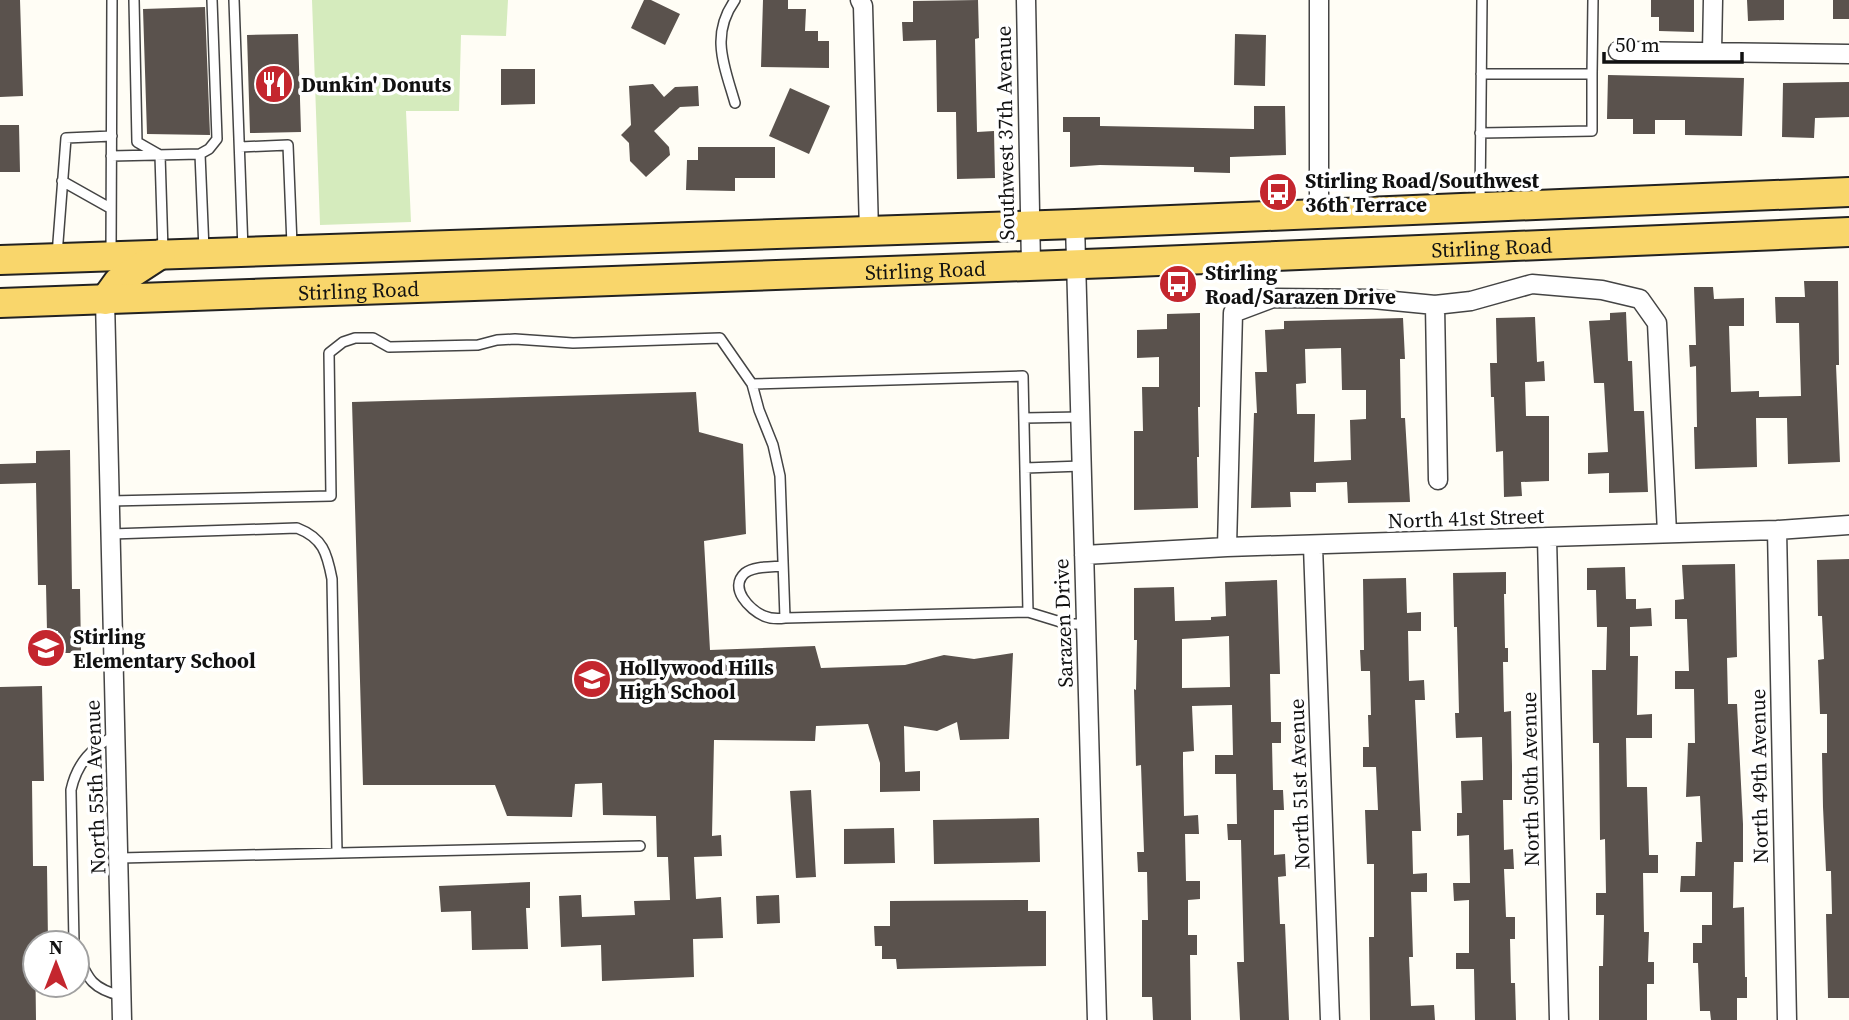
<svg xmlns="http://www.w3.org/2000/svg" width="1849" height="1020" font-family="'Source Serif 4',serif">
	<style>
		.green { fill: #d5ebbd }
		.building { fill: #5a524d; fill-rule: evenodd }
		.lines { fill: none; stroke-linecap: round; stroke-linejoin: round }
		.lane-casing { stroke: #444; stroke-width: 12 }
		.street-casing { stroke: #444; stroke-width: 21 }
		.primary-casing { stroke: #222; stroke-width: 32 }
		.lane { stroke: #fff; stroke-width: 9 }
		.street { stroke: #fff; stroke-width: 18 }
		.primary { stroke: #f9d66b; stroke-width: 28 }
		.labels { text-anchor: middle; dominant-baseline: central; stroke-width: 7; stroke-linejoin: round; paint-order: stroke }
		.poi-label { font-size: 21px; font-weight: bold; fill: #111; stroke: #fff; text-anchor: start }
		.street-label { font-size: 21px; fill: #111; stroke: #fff }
	</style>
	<rect width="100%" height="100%" fill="#fffdf5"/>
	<!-- green -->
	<path class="green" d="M312 0H508L506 36 461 35 459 111H406L411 222 320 225Z"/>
	<!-- building -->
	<path class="building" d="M0 0H20L23 96 0 97Z
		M644 0H651L680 14 665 45 631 28Z
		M763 0H788V9H806L805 31H818V41H829V68L761 67Z
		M978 0 979 38 975 39 977 132 994 131 995 178 957 179 956 112H937L936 40 903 41 902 22H913V1Z
		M1651 0H1694V32L1659 31V17H1651Z
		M1747 0H1784V20L1748 21Z
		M1833 0H1849V19H1833Z
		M205 7 210 135 147 134 143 9Z
		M298 34 301 132 250 133 247 35Z
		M1235 34 1266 35 1265 86 1234 85Z
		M501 69H535V104L501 105Z
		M1608 75 1744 78 1742 136 1685 135V120H1655V134H1633V119H1607Z
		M1849 82V117L1815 118 1814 138 1782 137 1783 83Z
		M653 84 664 97 675 87 698 86 699 106 680 107 654 131 669 147 670 155 646 177 630 161 629 143 621 135 631 125 629 86Z
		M790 88 830 106 809 154 769 136Z
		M1254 106H1285L1286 155 1230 157V173L1194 172V167L1100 165 1070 167V132H1063V117H1100V126L1254 129Z
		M0 125H19L20 172H0Z
		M698 147H775V178H735V191L686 190 687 160H698Z
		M1804 281H1838L1839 365H1836L1840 462 1788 464 1787 418H1756L1757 467 1695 469 1694 427H1697L1696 366 1690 367 1689 345H1696L1694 287H1713L1714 299 1744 298V326H1729L1731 392 1759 391V397L1801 396 1799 323H1776L1775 297H1805Z
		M1626 312 1628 361H1632L1634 411H1644L1648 492 1609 493V473L1588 474V453L1608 452 1604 383H1594L1589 321 1610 320V313Z
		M1200 313V407H1198L1199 457H1197L1198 508 1134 510V431H1143L1142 387H1159V357L1137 358V330L1167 329V314Z
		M1535 317 1537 362 1544 361 1545 381 1525 382 1526 416H1549V481L1521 482 1522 496 1504 497 1503 451 1496 452 1494 397H1491L1490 363H1497L1496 318Z
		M1403 318 1405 359H1400L1401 418H1405L1410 502 1348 503 1347 482 1316 483V492H1290L1291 507 1251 508 1254 413H1257L1255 372H1267L1265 330 1284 329V321ZM1341 348 1342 390H1366V419L1350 420 1351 460 1314 462 1315 414H1297L1296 384 1306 383 1305 349Z
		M696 392 699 432 743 444 746 534 704 541 710 650 815 646 821 668 905 665 944 655 974 659 1013 653 1009 739 960 740 957 722 937 731 904 726 905 772 920 771V791L880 792V763L868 724 816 726 815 741 714 740 712 836 721 835 722 856 694 857 696 899 721 897 723 938 693 939 694 977 602 981 601 945 561 947 559 896 581 895 582 917 635 915 634 901 670 900 668 857H657L656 816 603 815 602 783 575 784 572 817 507 816 495 785H363L352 402Z
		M70 450 72 589H80L81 653H58V631H47L46 585H38L36 483 0 484V464L36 463V451Z
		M1849 559V998H1828L1826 914H1832L1831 871H1826L1823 807 1822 753H1827V714H1820L1818 660 1824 659 1822 616H1818L1817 560Z
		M1735 564 1737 657 1727 658 1728 704H1737L1743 824V862H1734L1733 908 1744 907 1745 977H1747V998H1737V1020H1711L1710 1011H1700L1698 963H1693V943H1702V925H1712V892H1680L1681 876H1695L1696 842H1702L1700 796 1686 797 1688 743H1695L1694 689H1675V671H1689L1687 619H1675V600L1684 599 1682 565Z
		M1625 567 1626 599H1636V609L1651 608 1652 626 1630 627V656H1638L1637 715 1652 714V738H1626L1627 787H1647L1649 855H1658V873H1643L1644 932H1649L1648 962H1654V984H1647V1020H1599V966H1603L1604 915H1596V893H1606L1605 839 1600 840 1599 743H1593L1592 670H1606L1607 627H1597L1596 590H1587V568Z
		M1506 572V594H1504L1505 648H1508V662H1503L1504 712 1511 711 1512 766V800H1503L1504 850 1513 849 1514 869H1504L1506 917H1515V939H1510L1511 983H1515L1516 1020H1475L1474 969H1456V953H1469V900L1454 901 1453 883H1470L1469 835 1457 836V813H1462L1461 781 1483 780 1482 737 1456 738 1455 713H1459L1457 627H1454L1453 573Z
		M1406 578 1407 613 1421 612V631H1408L1409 681 1424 680 1425 700H1415L1421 831H1412L1413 874 1427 873V892H1411L1413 957H1409L1411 1006 1434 1005 1435 1020H1370L1369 937H1374V864H1367L1365 810H1378L1376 767H1363V747H1369L1368 715H1371L1370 671H1361L1360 650H1364L1363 579Z
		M1277 580 1280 674H1270L1271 722H1281V743H1272L1273 790H1283L1284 810H1274V855L1285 854 1286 876 1278 877 1280 924H1285L1289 1020H1240L1237 962H1244L1241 840H1228L1227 824H1237L1236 774H1215V755H1233L1232 705 1192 706 1194 751 1183 752V764L1184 816 1198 815 1199 834H1185L1186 881H1200V899L1188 900V935H1197V955H1190L1191 1020H1153L1152 997H1142V920H1148L1147 872H1138L1137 852H1144L1141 765 1136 766 1134 689 1136 690 1137 640H1134V588L1174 587 1175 621 1211 620V617L1226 616 1225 582ZM1229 636 1230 687 1182 688V639Z
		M42 686 44 781H32L33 866H47L48 943H35L36 1020H0V687Z
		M811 790 816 877 796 878 790 791Z
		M1039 818 1040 862 934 864 933 820Z
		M894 828 895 863 844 864V829Z
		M530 882V908H526L528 949 472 950 471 911 441 912 439 886Z
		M779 895 780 923 757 924 756 896Z
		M1028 900V911H1046V966L897 969 896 959H882V946H875L874 926H890V901Z"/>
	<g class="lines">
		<defs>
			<path id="lane" d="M134 0 137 142 158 154
				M234 0 243 250
				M1592 74 1593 0
				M735 103C724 65 710 35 735 0
				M1480 133 1592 131V74H1481
				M240 147 288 145 292 245
				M200 154 204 250
				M160 155 163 251
				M111 156 200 154 209 149 217 139 212 0
				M62 181 110 208
				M1480 204 1482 0
				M111 254 112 0
				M57 255 66 138 112 136
				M1023 376 1028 612 785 618 780 476 773 445 759 410 752 384Z
				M1024 418 1081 417
				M1025 468 1082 466
				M110 501 331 496 329 353 343 342 355 338H373L389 347 478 345 497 340 515 339 573 343 720 338 752 384
				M111 534 297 528C323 538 327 553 332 579L337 853
				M783 566C771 567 754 566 745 573 728 588 750 610 764 616 771 619 778 619 785 618
				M1028 612 1067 624H1086
				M120 858 640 846
				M74 943 71 790C77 763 92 747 116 735
				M77 953C88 980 93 989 122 996"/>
			<path id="street" d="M860 0 863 6 869 232
				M1026 0 1031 265
				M1319 0V213
				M1618 51 1849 54
				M1712 52 1713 0
				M1075 224 1097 1020
				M105 300 122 1020
				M1435 305 1438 480
				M1777 530 1787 1020
				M1547 538 1559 1020
				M1313 546 1330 1020
				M1227 547 1233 313 1273 298 1373 299 1435 305 1471 301 1532 284 1602 290 1640 299 1657 323 1667 533
				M1084 555 1227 547 1777 530 1849 525"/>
			<g id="primary">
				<path d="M0 260 1075 224 1849 192"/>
				<path d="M105 300 118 282 161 254"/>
				<path id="s1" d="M0 303 1111 263 1849 232"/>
			</g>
		</defs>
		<!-- lane casing -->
		<use href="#lane" class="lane-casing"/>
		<!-- street casing -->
		<use href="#street" class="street-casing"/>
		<!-- primary casing -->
		<use href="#primary" class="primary-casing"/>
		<!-- lane -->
		<use href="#lane" class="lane"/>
		<!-- street -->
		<use href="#street" class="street"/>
		<!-- primary -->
		<use href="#primary" class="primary"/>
	</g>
	<!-- icons -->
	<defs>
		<symbol id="restaurant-disc" viewBox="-11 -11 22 22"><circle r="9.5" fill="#c4262e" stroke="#fff"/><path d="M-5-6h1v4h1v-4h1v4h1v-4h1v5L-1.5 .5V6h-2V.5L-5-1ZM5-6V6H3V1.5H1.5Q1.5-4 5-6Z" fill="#fff"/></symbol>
		<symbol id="bus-disc" viewBox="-11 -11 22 22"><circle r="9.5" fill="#c4262e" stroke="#fff"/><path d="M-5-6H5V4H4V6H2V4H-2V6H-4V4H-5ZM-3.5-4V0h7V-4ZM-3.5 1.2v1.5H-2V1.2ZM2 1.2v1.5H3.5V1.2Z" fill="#fff"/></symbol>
		<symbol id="school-disc" viewBox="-11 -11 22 22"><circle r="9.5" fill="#c4262e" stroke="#fff"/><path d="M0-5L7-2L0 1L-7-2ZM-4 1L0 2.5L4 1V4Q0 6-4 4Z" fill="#fff"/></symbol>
	</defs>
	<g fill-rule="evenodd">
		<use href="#restaurant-disc" x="252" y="62" width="44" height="44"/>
		<use href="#bus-disc" x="1256" y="170" width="44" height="44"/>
		<use href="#bus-disc" x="1156" y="262" width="44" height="44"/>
		<use href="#school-disc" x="24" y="626" width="44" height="44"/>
		<use href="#school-disc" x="570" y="657" width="44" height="44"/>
	</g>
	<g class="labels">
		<!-- poi labels -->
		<g class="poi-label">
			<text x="301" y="84">Dunkin' Donuts</text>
			<text x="1305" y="180">Stirling Road/Southwest<tspan x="1305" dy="24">36th Terrace</tspan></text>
			<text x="1205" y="272">Stirling<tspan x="1205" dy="24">Road/Sarazen Drive</tspan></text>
			<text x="73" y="636">Stirling<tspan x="73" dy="24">Elementary School</tspan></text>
			<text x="619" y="667">Hollywood Hills<tspan x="619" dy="24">High School</tspan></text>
		</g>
		<!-- street labels -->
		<g class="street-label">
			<text transform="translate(1005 133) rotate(-91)">Southwest 37th Avenue</text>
			<text stroke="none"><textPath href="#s1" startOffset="1493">Stirling Road</textPath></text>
			<text stroke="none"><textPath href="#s1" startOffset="926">Stirling Road</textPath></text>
			<text stroke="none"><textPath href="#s1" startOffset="359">Stirling Road</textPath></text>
			<text transform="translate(1466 518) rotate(-2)">North 41st Street</text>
			<text transform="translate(1063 623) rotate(-92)">Sarazen Drive</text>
			<text transform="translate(1759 776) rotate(-91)">North 49th Avenue</text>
			<text transform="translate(1530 779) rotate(-91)">North 50th Avenue</text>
			<text transform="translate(1299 784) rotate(-92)">North 51st Avenue</text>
			<text transform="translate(95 787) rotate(-92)">North 55th Avenue</text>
		</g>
	</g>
	<!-- north arrow -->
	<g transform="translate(56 964)"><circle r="33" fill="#ffffff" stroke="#a0a0a0" stroke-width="2"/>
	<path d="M0-5L12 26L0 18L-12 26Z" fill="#c4262e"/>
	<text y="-10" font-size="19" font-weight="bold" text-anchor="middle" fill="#111111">N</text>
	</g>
	<!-- scale -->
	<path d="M1604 52v10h138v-10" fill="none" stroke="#111111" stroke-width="3.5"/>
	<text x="1615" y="52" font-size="21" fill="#111111" stroke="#ffffff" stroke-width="5" paint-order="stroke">50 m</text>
</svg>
